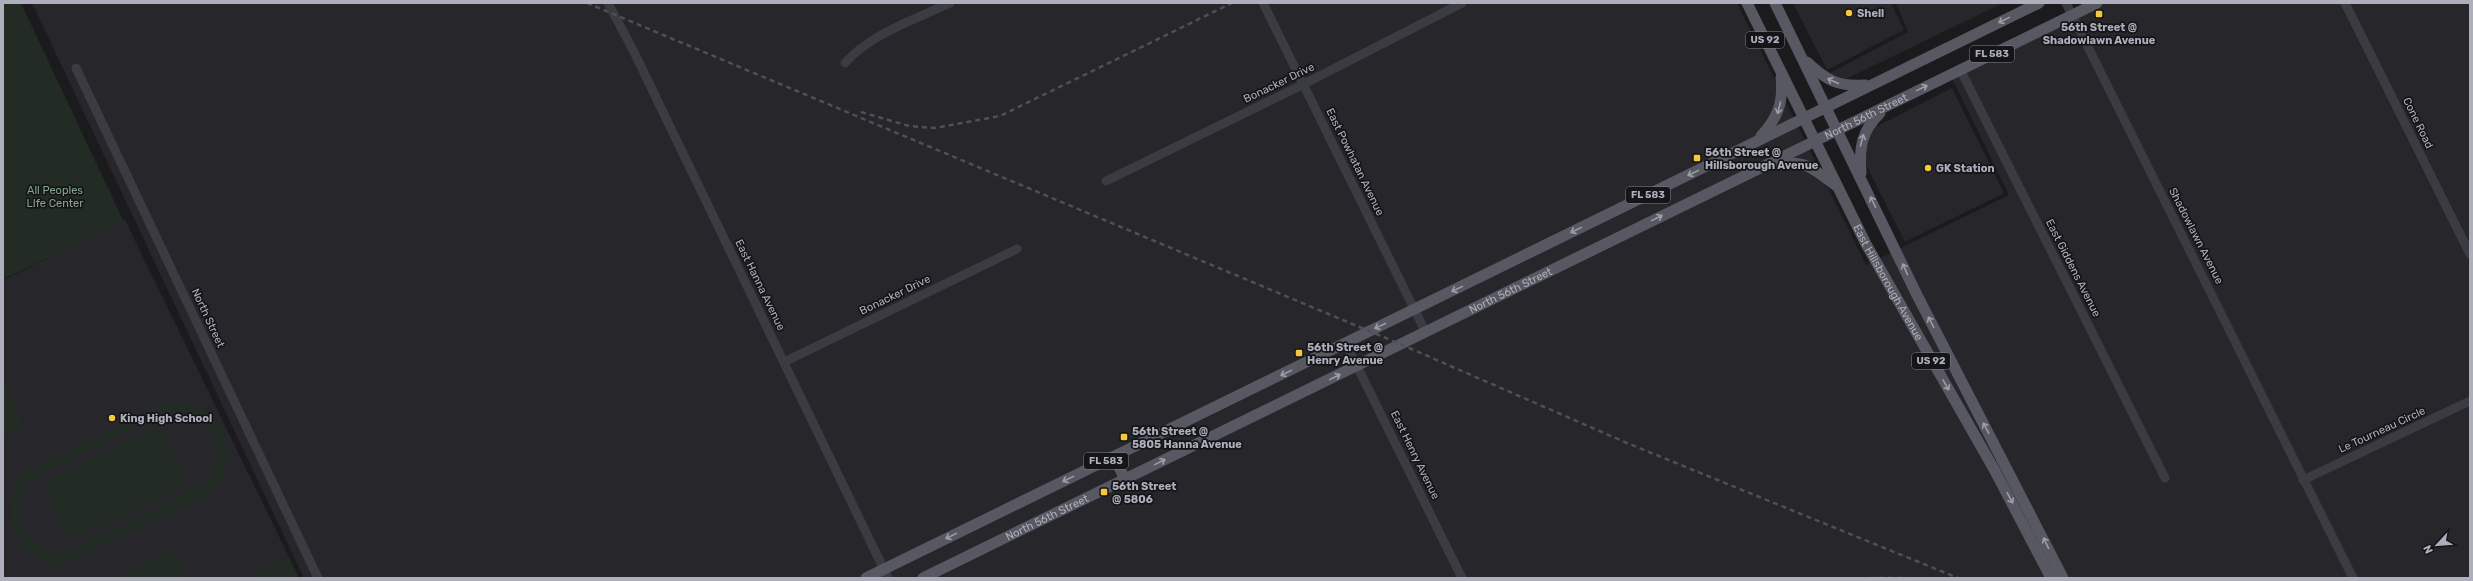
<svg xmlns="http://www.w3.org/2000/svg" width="2473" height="581" font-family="Rubik,sans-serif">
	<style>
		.built { fill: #27262a }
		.green { fill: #222b24; fill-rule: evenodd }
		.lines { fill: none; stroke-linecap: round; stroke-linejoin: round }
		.minor { stroke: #3b3c42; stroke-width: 9 }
		.major { stroke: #575861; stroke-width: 11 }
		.rail { stroke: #4e5057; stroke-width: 2.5; stroke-dasharray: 5 4; stroke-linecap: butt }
		.oneway { stroke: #9c9eaa }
		.poi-dot { fill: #f6c739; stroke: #151518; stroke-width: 1.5 }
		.labels { text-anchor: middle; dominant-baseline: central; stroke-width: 3.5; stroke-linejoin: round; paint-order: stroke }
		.shield { fill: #151518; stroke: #7f828b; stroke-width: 1 }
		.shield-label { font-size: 10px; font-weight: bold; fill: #adb0bc }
		.poi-label { font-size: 11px; font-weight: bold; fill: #adb0bc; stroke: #151518; text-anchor: start }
		.street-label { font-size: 11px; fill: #adb0bc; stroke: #151518 }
		.park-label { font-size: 11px; fill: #84a789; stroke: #151518 }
	</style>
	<rect width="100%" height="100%" fill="#1b1a1d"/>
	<!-- built -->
	<path class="built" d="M32 3H1737L1866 265 2009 195 1952 78 2106 3H2470V578H304Z
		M1793 3H1891L1904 30 1827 70Z
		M1896 3H2003L1844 80 1828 74 1908 32Z
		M1952 88 2004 193 1905 242 1865 163 1866 144 1875 127Z
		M125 220 289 557 248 578H3V280Z"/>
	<!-- green -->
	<path class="green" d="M3 3H21L124 222 3 279Z
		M3 376 22 420 20 427 3 437Z
		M178 401C232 406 247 471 200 499L52 571 49 561C8 550 0 504 23 473L165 403ZM177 411C217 415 231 461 200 486L71 550C25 559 0 507 36 477L159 415Z
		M159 426 188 484 71 541 42 483Z
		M173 548 188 578H113Z
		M289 557 299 578H248Z"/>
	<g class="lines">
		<!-- minor -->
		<path class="minor" d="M608 3 634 52 888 578
			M1263 3 1425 331
			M2066 3 2353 578
			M2345 3 2470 254
			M845 63C872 33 914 20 950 3
			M76 68 318 578
			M1960 69 2165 478
			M1106 181 1304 84 1462 3
			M1346 344 1462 578
			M784 362 1017 249
			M2303 480 2470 401"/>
		<!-- major -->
		<g class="major">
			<path id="s1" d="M1747 3 1866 244 1995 471 2051 578"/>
			<path d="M1775 3 1917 295 2063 578"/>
			<path d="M1807 62C1826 80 1838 87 1865 85"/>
			<path d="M1761 136C1777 119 1784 102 1781 78"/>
			<path d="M1776 163C1806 161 1812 167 1835 185"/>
			<path d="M1861 173C1859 148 1861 132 1880 113"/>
			<path d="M1114 457 1125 479"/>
			<path d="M866 578 2039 3"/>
			<path id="s2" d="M923 578 2097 3"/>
		</g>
		<!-- rail -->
		<path class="rail" d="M587 3 1400 344 1627 443 1958 578
			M861 112 909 126 935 128 1000 116 1232 3
			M1870 578H1907"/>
	</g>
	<!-- one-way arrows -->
	<defs><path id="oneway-shaft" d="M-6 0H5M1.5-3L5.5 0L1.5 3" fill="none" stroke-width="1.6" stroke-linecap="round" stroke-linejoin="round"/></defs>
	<g class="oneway">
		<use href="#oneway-shaft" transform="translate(2004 20) rotate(154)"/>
		<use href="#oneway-shaft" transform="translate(1833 81) rotate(-156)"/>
		<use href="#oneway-shaft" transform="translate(1922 88) rotate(-26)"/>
		<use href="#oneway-shaft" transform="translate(1779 108) rotate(104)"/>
		<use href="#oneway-shaft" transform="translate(1862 140) rotate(-75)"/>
		<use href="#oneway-shaft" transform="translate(1693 173) rotate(154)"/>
		<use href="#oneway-shaft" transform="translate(1873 202) rotate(-116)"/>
		<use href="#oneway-shaft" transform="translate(1657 218) rotate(-26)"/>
		<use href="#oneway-shaft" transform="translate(1576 230) rotate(154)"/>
		<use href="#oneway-shaft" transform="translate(1905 269) rotate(-114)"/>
		<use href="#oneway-shaft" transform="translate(1457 289) rotate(154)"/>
		<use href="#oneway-shaft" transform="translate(1931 322) rotate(-118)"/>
		<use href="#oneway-shaft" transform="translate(1380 326) rotate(155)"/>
		<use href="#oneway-shaft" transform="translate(1286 373) rotate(154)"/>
		<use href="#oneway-shaft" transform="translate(1335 377) rotate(-26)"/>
		<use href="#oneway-shaft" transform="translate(1946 385) rotate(60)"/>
		<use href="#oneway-shaft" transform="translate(1986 428) rotate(-118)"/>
		<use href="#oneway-shaft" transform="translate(1160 462) rotate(-26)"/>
		<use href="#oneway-shaft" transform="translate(1068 479) rotate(154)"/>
		<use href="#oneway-shaft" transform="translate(2010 498) rotate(62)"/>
		<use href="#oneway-shaft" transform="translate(951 536) rotate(154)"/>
		<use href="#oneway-shaft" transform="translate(2046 543) rotate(-116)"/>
	</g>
	<!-- markers -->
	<g class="poi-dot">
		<circle cx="1849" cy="13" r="4"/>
		<rect x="2095" y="10" width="8" height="8" rx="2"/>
		<rect x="1693" y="154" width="8" height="8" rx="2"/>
		<circle cx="1928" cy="168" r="4"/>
		<rect x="1295" y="349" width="8" height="8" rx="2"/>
		<circle cx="112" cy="418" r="4"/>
		<rect x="1120" y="433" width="8" height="8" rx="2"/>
		<rect x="1100" y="488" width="8" height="8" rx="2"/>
	</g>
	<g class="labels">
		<!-- shield labels -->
		<g class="shield">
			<rect x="1746" y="32" width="38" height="16" rx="3"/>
			<rect x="1970" y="46" width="44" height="16" rx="3"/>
			<rect x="1626" y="187" width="44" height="16" rx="3"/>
			<rect x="1912" y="353" width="38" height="16" rx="3"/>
			<rect x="1084" y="453" width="44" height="16" rx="3"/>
		</g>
		<g class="shield-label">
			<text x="1765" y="40">US 92</text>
			<text x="1992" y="54">FL 583</text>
			<text x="1648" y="195">FL 583</text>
			<text x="1931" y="361">US 92</text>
			<text x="1106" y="461">FL 583</text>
		</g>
		<!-- poi labels -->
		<g class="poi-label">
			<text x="1857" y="13">Shell</text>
			<text x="2099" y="27" text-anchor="middle">56th Street @<tspan x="2099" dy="13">Shadowlawn Avenue</tspan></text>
			<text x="1705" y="152">56th Street @<tspan x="1705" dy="13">Hillsborough Avenue</tspan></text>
			<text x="1936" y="168">GK Station</text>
			<text x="1307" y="347">56th Street @<tspan x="1307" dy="13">Henry Avenue</tspan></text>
			<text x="120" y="418">King High School</text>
			<text x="1132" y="431">56th Street @<tspan x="1132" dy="13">5805 Hanna Avenue</tspan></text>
			<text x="1112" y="486">56th Street<tspan x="1112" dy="13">@ 5806</tspan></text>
		</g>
		<!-- street labels -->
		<g class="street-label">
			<text transform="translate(1279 83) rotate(-26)">Bonacker Drive</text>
			<text stroke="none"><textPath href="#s2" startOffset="1050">North 56th Street</textPath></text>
			<text transform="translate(2418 123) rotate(64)">Cone Road</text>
			<text transform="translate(1355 162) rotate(64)">East Powhatan Avenue</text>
			<text transform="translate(2196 236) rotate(63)">Shadowlawn Avenue</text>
			<text transform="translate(2073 268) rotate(63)">East Giddens Avenue</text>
			<text stroke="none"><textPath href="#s1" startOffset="313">East Hillsborough Avenue</textPath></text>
			<text transform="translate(760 285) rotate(64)">East Hanna Avenue</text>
			<text stroke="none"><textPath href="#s2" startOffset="654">North 56th Street</textPath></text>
			<text transform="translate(895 295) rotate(-26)">Bonacker Drive</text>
			<text transform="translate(208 318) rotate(65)">North Street</text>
			<text transform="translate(2382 430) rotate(-25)">Le Tourneau Circle</text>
			<text transform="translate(1415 455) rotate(64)">East Henry Avenue</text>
			<text stroke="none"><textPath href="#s2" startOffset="138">North 56th Street</textPath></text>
		</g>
		<!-- park labels -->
		<g class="park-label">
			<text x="55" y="190">All Peoples<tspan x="55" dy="13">LIfe Center</tspan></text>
		</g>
	</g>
	<!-- border -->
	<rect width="2473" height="581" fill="none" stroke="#adb0bc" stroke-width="8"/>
	<!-- north arrow -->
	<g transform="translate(2437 545) rotate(244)" stroke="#151518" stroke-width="3" paint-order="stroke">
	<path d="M0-3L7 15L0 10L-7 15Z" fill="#adb0bc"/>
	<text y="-6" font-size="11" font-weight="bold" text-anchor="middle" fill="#adb0bc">N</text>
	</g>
</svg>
